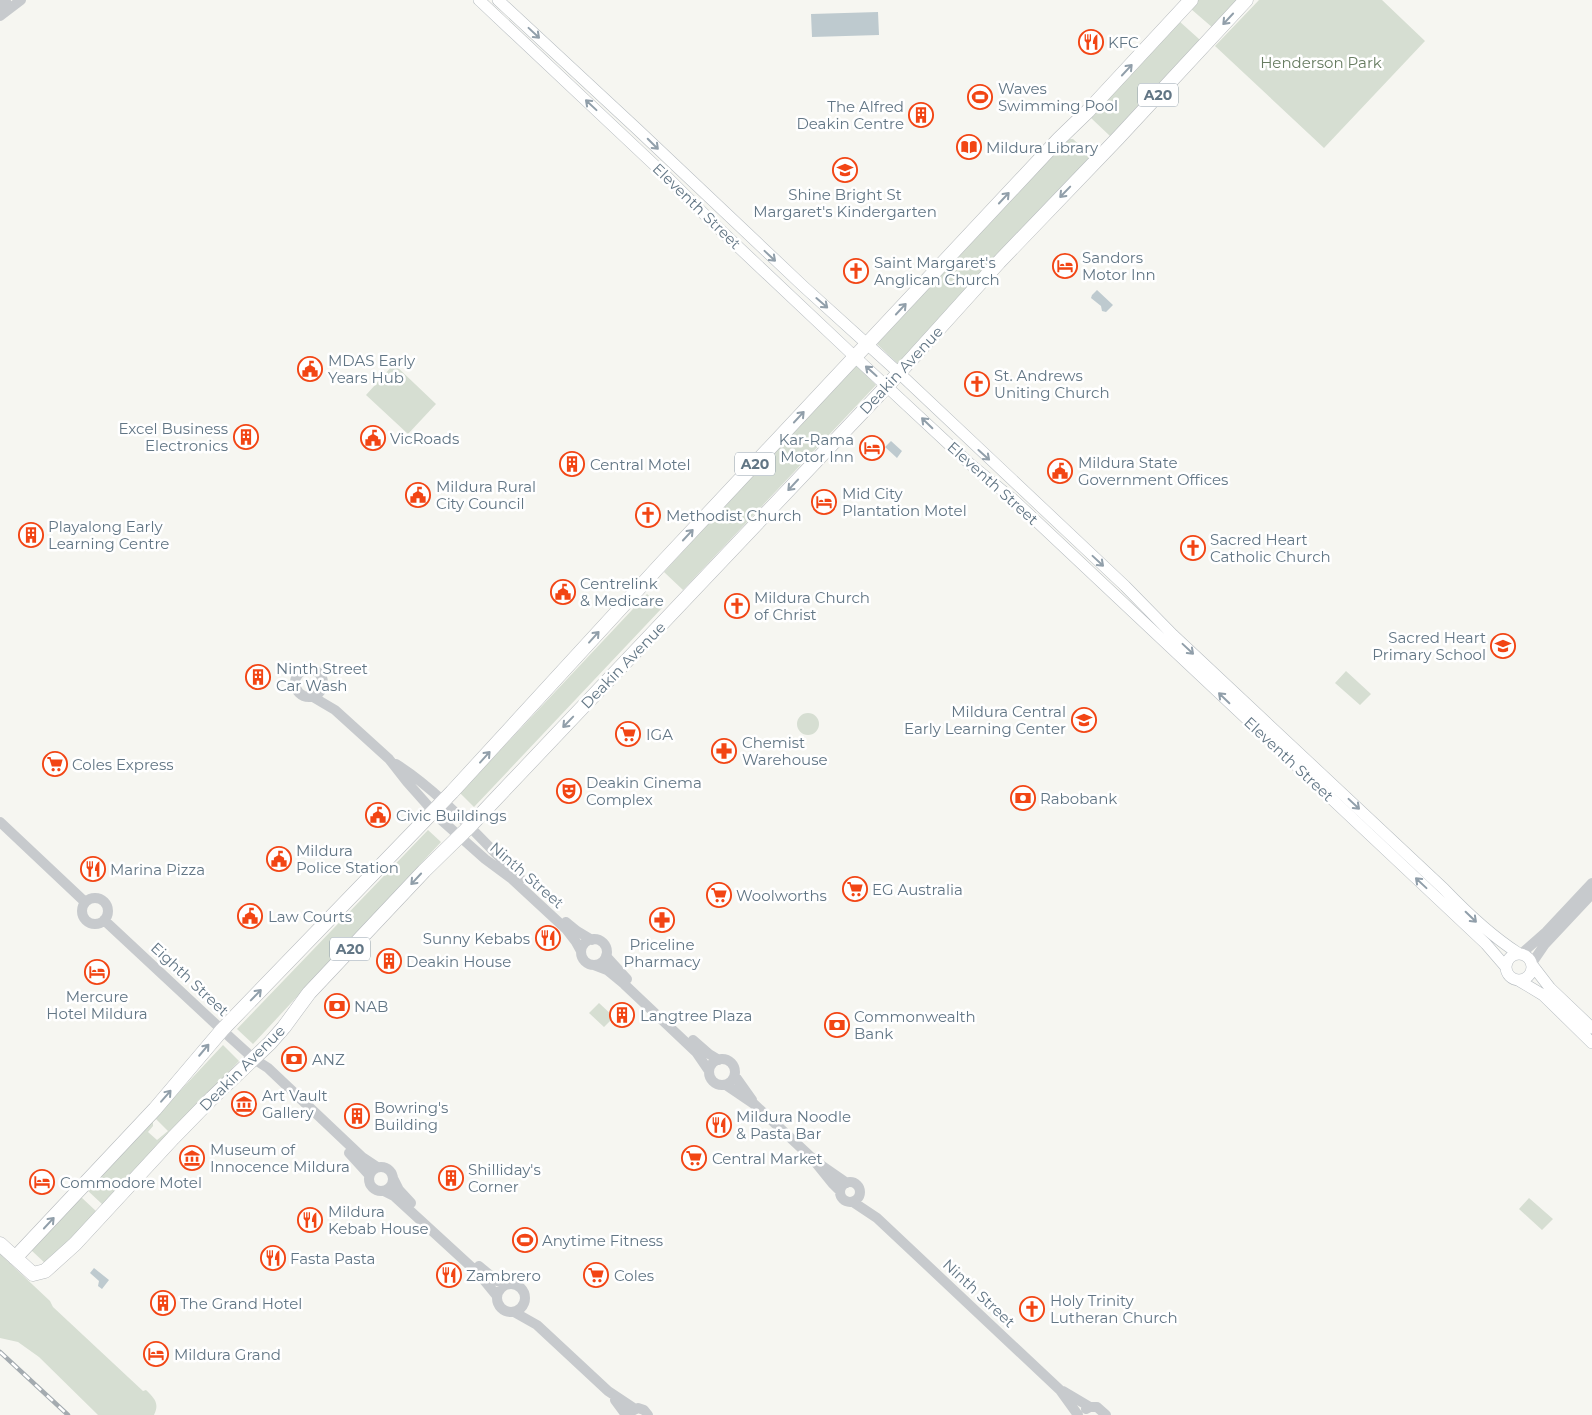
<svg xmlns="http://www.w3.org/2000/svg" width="1592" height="1415" font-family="Montserrat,sans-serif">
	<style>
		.green { fill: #d6ded2; fill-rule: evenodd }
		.water { fill: #becacf }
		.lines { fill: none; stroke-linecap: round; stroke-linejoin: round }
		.secondary-casing { stroke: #b6bcc0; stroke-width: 12 }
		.trunk-casing { stroke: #b6babd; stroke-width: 15 }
		.tertiary { stroke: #c7cacd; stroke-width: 10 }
		.secondary { stroke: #fff; stroke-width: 11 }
		.trunk { stroke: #fff; stroke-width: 14 }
		.rail-casing { stroke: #a4abb0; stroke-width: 4.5 }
		.rail { stroke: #fff; stroke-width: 2.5; stroke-dasharray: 8; stroke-linecap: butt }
		.oneway { stroke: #919faa }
		.labels { text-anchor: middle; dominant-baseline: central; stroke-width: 5; stroke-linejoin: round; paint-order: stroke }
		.shield { fill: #fff; stroke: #919faa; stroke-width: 1 }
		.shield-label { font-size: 14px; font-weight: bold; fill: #627685 }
		.poi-label { font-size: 15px; fill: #627685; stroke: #fff; text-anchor: start }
		.park-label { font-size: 15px; fill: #677c61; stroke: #fff }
		.street-label { font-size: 15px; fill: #627685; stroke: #fff }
	</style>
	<rect width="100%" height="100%" fill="#f6f6f1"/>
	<!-- green -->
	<path class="green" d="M1198 0H1239L1213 28 1191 9Z
		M1259 0H1382L1425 41 1324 148 1215 46Z
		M1179 21 1199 39V41L1110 136 1091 118Z
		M1068 139H1073L1090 155V159L898 364 877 344Z
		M394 364 436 404 408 434 366 395Z
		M855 364 876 385 683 590 664 572Z
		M647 594 662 608 474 807 460 793Z
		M1346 671 1371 694 1360 705 1335 683Z
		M797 724a11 11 0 1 1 22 0a11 11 0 1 1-22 0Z
		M428 830 441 842 253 1044 237 1029Z
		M599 1003 614 1017 604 1027 589 1013Z
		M223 1045 239 1061 105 1204H102L87 1190ZM156 1119 168 1131 157 1140 148 1132 153 1126V1122Z
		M81 1197 97 1212 47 1265 30 1249Z
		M1529 1198 1553 1219 1542 1230 1519 1209Z
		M0 1254 50 1301 53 1307 143 1391 146 1390C154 1398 160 1403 154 1415H98L39 1357 18 1342 0 1338Z"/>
	<!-- water -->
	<path class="water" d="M878 12 879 35 812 37 811 14Z
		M1097 290 1113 305 1106 312 1102 311 1101 306 1091 298 1092 295Z
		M891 441 902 451 897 458 885 447Z
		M94 1268 109 1280 102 1289 98 1286 99 1281 90 1273Z"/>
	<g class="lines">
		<defs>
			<path id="secondary" d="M479 0 665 175 714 224 855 357 969 463 1016 502 1486 944 1505 966
				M498 0 637 129 803 286 899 373 1125 586 1173 635 1444 889C1467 913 1490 935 1518 953
				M1506 967a13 13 0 1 1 26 0a13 13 0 1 1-26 0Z
				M1533 966 1550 988 1592 1028
				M1518 980 1543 995 1592 1043"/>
			<path id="trunk" d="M0 1244 33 1274 45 1271 75 1244 173 1138 212 1098 270 1043 284 1027 309 993 424 871 469 827 887 386 999 262 1118 138 1246 0
				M15 1258 155 1109 222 1030 452 792 662 563 1059 139 1088 111 1191 0"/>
		</defs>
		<!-- secondary casing -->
		<use href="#secondary" class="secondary-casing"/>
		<!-- trunk casing -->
		<use href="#trunk" class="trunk-casing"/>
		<!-- tertiary -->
		<path class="tertiary" d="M0 8 6 0
			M0 16 21 0
			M295 683a14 14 0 1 1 28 0a14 14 0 1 1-28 0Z
			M313 697 335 710 389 759 407 782 439 818 485 859 512 879 566 929 576 942 581 951
			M396 764C442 793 482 841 521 879
			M0 822 85 902
			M82 911a13 13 0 1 1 26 0a13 13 0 1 1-26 0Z
			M104 920 222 1030 254 1059 268 1068 362 1157 377 1167
			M566 922 577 931 592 940
			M581 952a13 13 0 1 1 26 0a13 13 0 1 1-26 0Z
			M1521 954 1546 932 1592 883
			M606 956 627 979
			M1532 963 1545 944 1592 894
			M594 965 607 970 624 984 696 1052 709 1071
			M693 1040 709 1054 719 1060
			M709 1072a13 13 0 1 1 26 0a13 13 0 1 1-26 0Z
			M735 1076 752 1100
			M726 1085 754 1104 812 1158 833 1184 840 1191
			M349 1153 369 1175
			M821 1165 847 1183
			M369 1179a12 12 0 1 1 24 0a12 12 0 1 1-24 0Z
			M394 1180 399 1190 411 1203
			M840 1192a10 10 0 1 1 20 0a10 10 0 1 1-20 0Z
			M384 1191 394 1196 479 1274 497 1296
			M853 1202 877 1218 1060 1390 1078 1415
			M479 1266 497 1281 506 1284
			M497 1298a14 14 0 1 1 28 0a14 14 0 1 1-28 0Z
			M514 1312 537 1325 608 1391 635 1409
			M1063 1391 1090 1407
			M615 1400 626 1415
			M1086 1409 1090 1407H1097L1106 1415
			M630 1412 638 1408 644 1410 648 1415"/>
		<!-- secondary -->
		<use href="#secondary" class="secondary"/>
		<!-- trunk -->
		<use href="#trunk" class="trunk"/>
		<defs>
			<path id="rail" d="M0 1352 68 1415"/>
		</defs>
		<!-- rail casing -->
		<use href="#rail" class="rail-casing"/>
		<!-- rail -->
		<use href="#rail" class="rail"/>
	</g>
	<!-- one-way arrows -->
	<defs><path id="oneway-shaft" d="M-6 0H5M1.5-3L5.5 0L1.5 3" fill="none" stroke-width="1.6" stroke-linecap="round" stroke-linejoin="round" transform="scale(1.25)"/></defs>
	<g class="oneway">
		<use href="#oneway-shaft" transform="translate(1228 19) rotate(133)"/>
		<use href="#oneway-shaft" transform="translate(534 33) rotate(43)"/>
		<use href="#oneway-shaft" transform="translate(1127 70) rotate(-47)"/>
		<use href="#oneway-shaft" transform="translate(591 105) rotate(-137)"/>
		<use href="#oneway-shaft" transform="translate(653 144) rotate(45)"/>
		<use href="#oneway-shaft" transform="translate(1065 192) rotate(134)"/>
		<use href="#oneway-shaft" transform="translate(1004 198) rotate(-47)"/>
		<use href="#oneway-shaft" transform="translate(770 256) rotate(43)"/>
		<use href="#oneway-shaft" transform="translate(822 303) rotate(41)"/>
		<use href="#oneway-shaft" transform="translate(901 309) rotate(-47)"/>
		<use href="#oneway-shaft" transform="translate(871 371) rotate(-138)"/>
		<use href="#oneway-shaft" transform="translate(799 417) rotate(-47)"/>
		<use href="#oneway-shaft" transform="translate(927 423) rotate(-136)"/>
		<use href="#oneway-shaft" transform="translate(984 455) rotate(42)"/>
		<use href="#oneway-shaft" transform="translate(793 485) rotate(133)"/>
		<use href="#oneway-shaft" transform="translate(688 535) rotate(-47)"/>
		<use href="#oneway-shaft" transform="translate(1098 561) rotate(43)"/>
		<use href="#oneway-shaft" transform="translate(594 637) rotate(-48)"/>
		<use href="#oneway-shaft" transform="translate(1188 649) rotate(43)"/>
		<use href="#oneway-shaft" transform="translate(1224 698) rotate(-136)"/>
		<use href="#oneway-shaft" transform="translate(568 722) rotate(134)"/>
		<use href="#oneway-shaft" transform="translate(485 757) rotate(-48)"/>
		<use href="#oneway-shaft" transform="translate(1354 804) rotate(43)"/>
		<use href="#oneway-shaft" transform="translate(416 879) rotate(133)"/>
		<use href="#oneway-shaft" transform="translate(1421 883) rotate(-137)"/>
		<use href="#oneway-shaft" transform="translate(1471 917) rotate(44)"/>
		<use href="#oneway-shaft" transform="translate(256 995) rotate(-46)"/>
		<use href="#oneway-shaft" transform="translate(204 1050) rotate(-50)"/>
		<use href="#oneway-shaft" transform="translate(166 1096) rotate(-49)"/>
		<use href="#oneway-shaft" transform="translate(49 1223) rotate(-47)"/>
	</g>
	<!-- icons -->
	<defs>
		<symbol id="restaurant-ring" viewBox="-11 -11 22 22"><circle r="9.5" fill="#fff" stroke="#f24514" stroke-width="1.5"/><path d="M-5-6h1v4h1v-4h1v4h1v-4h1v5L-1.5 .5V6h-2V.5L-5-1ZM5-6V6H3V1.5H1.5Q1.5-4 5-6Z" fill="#f24514"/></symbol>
		<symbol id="stadium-ring" viewBox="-11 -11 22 22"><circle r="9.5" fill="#fff" stroke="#f24514" stroke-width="1.5"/><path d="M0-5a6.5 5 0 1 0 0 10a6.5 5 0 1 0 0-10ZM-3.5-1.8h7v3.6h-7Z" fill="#f24514"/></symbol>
		<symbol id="building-ring" viewBox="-11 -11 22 22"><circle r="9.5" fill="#fff" stroke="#f24514" stroke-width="1.5"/><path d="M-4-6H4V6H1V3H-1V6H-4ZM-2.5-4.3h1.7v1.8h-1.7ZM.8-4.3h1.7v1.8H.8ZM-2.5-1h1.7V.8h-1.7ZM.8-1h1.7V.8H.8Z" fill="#f24514"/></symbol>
		<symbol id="library-ring" viewBox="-11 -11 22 22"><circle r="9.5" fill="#fff" stroke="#f24514" stroke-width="1.5"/><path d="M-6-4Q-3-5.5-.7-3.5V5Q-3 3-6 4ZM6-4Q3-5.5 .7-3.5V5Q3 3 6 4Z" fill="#f24514"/></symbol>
		<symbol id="school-ring" viewBox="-11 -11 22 22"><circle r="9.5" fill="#fff" stroke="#f24514" stroke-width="1.5"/><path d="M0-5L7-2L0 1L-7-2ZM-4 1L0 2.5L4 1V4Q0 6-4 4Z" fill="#f24514"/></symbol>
		<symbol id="hotel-ring" viewBox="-11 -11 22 22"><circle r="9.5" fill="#fff" stroke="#f24514" stroke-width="1.5"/><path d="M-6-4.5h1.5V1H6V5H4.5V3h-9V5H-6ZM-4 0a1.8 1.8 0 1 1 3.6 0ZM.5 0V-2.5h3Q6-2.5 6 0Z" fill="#f24514"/></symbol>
		<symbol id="church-ring" viewBox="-11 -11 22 22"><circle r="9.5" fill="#fff" stroke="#f24514" stroke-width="1.5"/><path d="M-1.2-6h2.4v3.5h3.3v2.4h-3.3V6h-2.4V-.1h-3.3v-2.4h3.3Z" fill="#f24514"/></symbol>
		<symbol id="civic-ring" viewBox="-11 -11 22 22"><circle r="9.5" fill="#fff" stroke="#f24514" stroke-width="1.5"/><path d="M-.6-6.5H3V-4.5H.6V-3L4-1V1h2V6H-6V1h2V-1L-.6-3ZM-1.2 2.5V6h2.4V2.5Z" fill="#f24514"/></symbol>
		<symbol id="supermarket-ring" viewBox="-11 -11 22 22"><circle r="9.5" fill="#fff" stroke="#f24514" stroke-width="1.5"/><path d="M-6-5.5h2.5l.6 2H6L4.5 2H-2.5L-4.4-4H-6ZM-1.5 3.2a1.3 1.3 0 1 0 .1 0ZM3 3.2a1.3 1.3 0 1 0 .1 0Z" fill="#f24514"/></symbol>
		<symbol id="pharmacy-ring" viewBox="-11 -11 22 22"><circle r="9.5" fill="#fff" stroke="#f24514" stroke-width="1.5"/><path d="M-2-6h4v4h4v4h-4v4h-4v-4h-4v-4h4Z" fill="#f24514"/></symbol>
		<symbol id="theatre-ring" viewBox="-11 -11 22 22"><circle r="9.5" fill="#fff" stroke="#f24514" stroke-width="1.5"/><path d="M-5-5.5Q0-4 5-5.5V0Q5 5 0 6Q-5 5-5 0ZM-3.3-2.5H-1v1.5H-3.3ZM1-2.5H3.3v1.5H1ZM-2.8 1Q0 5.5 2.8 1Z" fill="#f24514"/></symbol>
		<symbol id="bank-ring" viewBox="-11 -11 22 22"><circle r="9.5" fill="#fff" stroke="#f24514" stroke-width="1.5"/><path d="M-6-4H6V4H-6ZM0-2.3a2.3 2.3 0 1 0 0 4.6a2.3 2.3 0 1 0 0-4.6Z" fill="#f24514"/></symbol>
		<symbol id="museum-ring" viewBox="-11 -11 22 22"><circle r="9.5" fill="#fff" stroke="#f24514" stroke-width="1.5"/><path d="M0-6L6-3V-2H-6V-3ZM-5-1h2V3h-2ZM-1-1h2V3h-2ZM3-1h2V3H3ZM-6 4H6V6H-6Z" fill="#f24514"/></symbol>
	</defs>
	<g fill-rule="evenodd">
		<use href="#restaurant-ring" x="1077" y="28" width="28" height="28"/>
		<use href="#stadium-ring" x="966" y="83" width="28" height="28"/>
		<use href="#building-ring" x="907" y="101" width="28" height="28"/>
		<use href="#library-ring" x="955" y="133" width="28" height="28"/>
		<use href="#school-ring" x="831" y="156" width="28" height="28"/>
		<use href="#hotel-ring" x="1051" y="252" width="28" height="28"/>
		<use href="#church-ring" x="842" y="257" width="28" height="28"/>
		<use href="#civic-ring" x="296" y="355" width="28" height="28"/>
		<use href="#church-ring" x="963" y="370" width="28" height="28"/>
		<use href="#building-ring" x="232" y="423" width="28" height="28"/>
		<use href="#civic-ring" x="359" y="424" width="28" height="28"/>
		<use href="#hotel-ring" x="858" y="434" width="28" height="28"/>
		<use href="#building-ring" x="558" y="450" width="28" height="28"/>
		<use href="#civic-ring" x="1046" y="457" width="28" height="28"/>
		<use href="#civic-ring" x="404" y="481" width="28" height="28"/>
		<use href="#hotel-ring" x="810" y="488" width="28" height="28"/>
		<use href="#church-ring" x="634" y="501" width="28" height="28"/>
		<use href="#building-ring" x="17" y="521" width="28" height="28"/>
		<use href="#church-ring" x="1179" y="534" width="28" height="28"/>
		<use href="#civic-ring" x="549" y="578" width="28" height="28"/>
		<use href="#church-ring" x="723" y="592" width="28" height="28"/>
		<use href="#school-ring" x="1489" y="632" width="28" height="28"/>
		<use href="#building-ring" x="244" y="663" width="28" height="28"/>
		<use href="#school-ring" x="1070" y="706" width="28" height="28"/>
		<use href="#supermarket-ring" x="614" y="720" width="28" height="28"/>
		<use href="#pharmacy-ring" x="710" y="737" width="28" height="28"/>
		<use href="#supermarket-ring" x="41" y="750" width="28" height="28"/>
		<use href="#theatre-ring" x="555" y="777" width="28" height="28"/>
		<use href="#bank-ring" x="1009" y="784" width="28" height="28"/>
		<use href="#civic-ring" x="364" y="801" width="28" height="28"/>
		<use href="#civic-ring" x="265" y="845" width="28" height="28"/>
		<use href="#restaurant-ring" x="79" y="855" width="28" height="28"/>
		<use href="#supermarket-ring" x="841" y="875" width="28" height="28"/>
		<use href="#supermarket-ring" x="705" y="881" width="28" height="28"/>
		<use href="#civic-ring" x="236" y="902" width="28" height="28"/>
		<use href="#pharmacy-ring" x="648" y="906" width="28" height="28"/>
		<use href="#restaurant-ring" x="534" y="924" width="28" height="28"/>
		<use href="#building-ring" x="375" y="947" width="28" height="28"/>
		<use href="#hotel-ring" x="83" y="958" width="28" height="28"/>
		<use href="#bank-ring" x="323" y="992" width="28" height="28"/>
		<use href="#building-ring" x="608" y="1001" width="28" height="28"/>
		<use href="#bank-ring" x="823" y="1011" width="28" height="28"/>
		<use href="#bank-ring" x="280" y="1045" width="28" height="28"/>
		<use href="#museum-ring" x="230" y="1090" width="28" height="28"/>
		<use href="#building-ring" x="343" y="1102" width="28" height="28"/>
		<use href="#restaurant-ring" x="705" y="1111" width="28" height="28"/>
		<use href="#museum-ring" x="178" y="1144" width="28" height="28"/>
		<use href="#supermarket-ring" x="680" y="1144" width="28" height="28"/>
		<use href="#building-ring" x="437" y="1164" width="28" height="28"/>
		<use href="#hotel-ring" x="28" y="1168" width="28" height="28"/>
		<use href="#restaurant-ring" x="296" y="1206" width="28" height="28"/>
		<use href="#stadium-ring" x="511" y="1226" width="28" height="28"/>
		<use href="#restaurant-ring" x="259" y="1244" width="28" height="28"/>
		<use href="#restaurant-ring" x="435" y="1261" width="28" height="28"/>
		<use href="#supermarket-ring" x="582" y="1261" width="28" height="28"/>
		<use href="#building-ring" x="149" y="1289" width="28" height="28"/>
		<use href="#church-ring" x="1018" y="1295" width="28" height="28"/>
		<use href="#hotel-ring" x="142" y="1340" width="28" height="28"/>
	</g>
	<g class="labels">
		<!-- shield labels -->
		<g class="shield">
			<rect x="1138" y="83.5" width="40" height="23" rx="4"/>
			<rect x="735" y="452.5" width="40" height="23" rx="4"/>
			<rect x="330" y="937.5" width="40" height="23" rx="4"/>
		</g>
		<g class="shield-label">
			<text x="1158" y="95">A20</text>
			<text x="755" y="464">A20</text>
			<text x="350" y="949">A20</text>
		</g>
		<!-- poi labels -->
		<g class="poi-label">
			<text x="1108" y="42">KFC</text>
			<text x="998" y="88">Waves<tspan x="998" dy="17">Swimming Pool</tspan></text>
			<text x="904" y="106" text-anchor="end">The Alfred<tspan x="904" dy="17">Deakin Centre</tspan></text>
			<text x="986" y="147">Mildura Library</text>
			<text x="845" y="194" text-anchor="middle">Shine Bright St<tspan x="845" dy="17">Margaret's Kindergarten</tspan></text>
			<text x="1082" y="257">Sandors<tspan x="1082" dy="17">Motor Inn</tspan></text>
			<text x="874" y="262">Saint Margaret's<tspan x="874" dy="17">Anglican Church</tspan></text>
			<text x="328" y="360">MDAS Early<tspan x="328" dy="17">Years Hub</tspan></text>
			<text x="994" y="375">St. Andrews<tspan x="994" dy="17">Uniting Church</tspan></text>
			<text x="228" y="428" text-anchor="end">Excel Business<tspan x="228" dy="17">Electronics</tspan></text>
			<text x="390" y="438">VicRoads</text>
			<text x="854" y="439" text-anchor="end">Kar-Rama<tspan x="854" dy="17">Motor Inn</tspan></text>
			<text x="1078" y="462">Mildura State<tspan x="1078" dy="17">Government Offices</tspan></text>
			<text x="590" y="464">Central Motel</text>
			<text x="436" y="486">Mildura Rural<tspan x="436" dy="17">City Council</tspan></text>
			<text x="842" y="493">Mid City<tspan x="842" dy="17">Plantation Motel</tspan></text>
			<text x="666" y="515">Methodist Church</text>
			<text x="48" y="526">Playalong Early<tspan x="48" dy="17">Learning Centre</tspan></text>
			<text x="1210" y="539">Sacred Heart<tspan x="1210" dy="17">Catholic Church</tspan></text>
			<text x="580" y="583">Centrelink<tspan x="580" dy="17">&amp; Medicare</tspan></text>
			<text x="754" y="597">Mildura Church<tspan x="754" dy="17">of Christ</tspan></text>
			<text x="1486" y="637" text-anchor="end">Sacred Heart<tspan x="1486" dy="17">Primary School</tspan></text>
			<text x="276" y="668">Ninth Street<tspan x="276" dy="17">Car Wash</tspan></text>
			<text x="1066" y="711" text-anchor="end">Mildura Central<tspan x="1066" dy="17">Early Learning Center</tspan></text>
			<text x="646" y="734">IGA</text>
			<text x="742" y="742">Chemist<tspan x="742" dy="17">Warehouse</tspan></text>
			<text x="72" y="764">Coles Express</text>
			<text x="586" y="782">Deakin Cinema<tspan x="586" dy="17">Complex</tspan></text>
			<text x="1040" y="798">Rabobank</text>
			<text x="396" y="815">Civic Buildings</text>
			<text x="296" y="850">Mildura<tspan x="296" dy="17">Police Station</tspan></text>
			<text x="110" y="869">Marina Pizza</text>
			<text x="872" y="889">EG Australia</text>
			<text x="736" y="895">Woolworths</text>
			<text x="268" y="916">Law Courts</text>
			<text x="530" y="938" text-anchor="end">Sunny Kebabs</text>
			<text x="662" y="944" text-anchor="middle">Priceline<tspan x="662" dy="17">Pharmacy</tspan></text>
			<text x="406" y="961">Deakin House</text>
			<text x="97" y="996" text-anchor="middle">Mercure<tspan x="97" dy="17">Hotel Mildura</tspan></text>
			<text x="354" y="1006">NAB</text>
			<text x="640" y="1015">Langtree Plaza</text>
			<text x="854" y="1016">Commonwealth<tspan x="854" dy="17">Bank</tspan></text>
			<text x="312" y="1059">ANZ</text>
			<text x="262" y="1095">Art Vault<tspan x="262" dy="17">Gallery</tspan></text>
			<text x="374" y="1107">Bowring's<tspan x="374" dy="17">Building</tspan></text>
			<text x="736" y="1116">Mildura Noodle<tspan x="736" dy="17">&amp; Pasta Bar</tspan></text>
			<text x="210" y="1149">Museum of<tspan x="210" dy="17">Innocence Mildura</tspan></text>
			<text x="712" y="1158">Central Market</text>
			<text x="468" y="1169">Shilliday's<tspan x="468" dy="17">Corner</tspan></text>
			<text x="60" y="1182">Commodore Motel</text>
			<text x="328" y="1211">Mildura<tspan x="328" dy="17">Kebab House</tspan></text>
			<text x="542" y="1240">Anytime Fitness</text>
			<text x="290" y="1258">Fasta Pasta</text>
			<text x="466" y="1275">Zambrero</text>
			<text x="614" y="1275">Coles</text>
			<text x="1050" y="1300">Holy Trinity<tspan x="1050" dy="17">Lutheran Church</tspan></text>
			<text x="180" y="1303">The Grand Hotel</text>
			<text x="174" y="1354">Mildura Grand</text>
		</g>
		<!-- park labels -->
		<g class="park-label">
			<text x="1321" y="62">Henderson Park</text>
		</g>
		<!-- street labels -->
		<g class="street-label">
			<text transform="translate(697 206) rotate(44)">Eleventh Street</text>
			<text transform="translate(901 370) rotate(-47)">Deakin Avenue</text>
			<text transform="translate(993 483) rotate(42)">Eleventh Street</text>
			<text transform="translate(623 665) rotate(-46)">Deakin Avenue</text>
			<text transform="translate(1289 759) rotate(43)">Eleventh Street</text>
			<text transform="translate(527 875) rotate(41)">Ninth Street</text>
			<text transform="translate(190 979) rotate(43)">Eighth Street</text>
			<text transform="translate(242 1068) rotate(-45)">Deakin Avenue</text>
			<text transform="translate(979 1293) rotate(43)">Ninth Street</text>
		</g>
	</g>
</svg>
